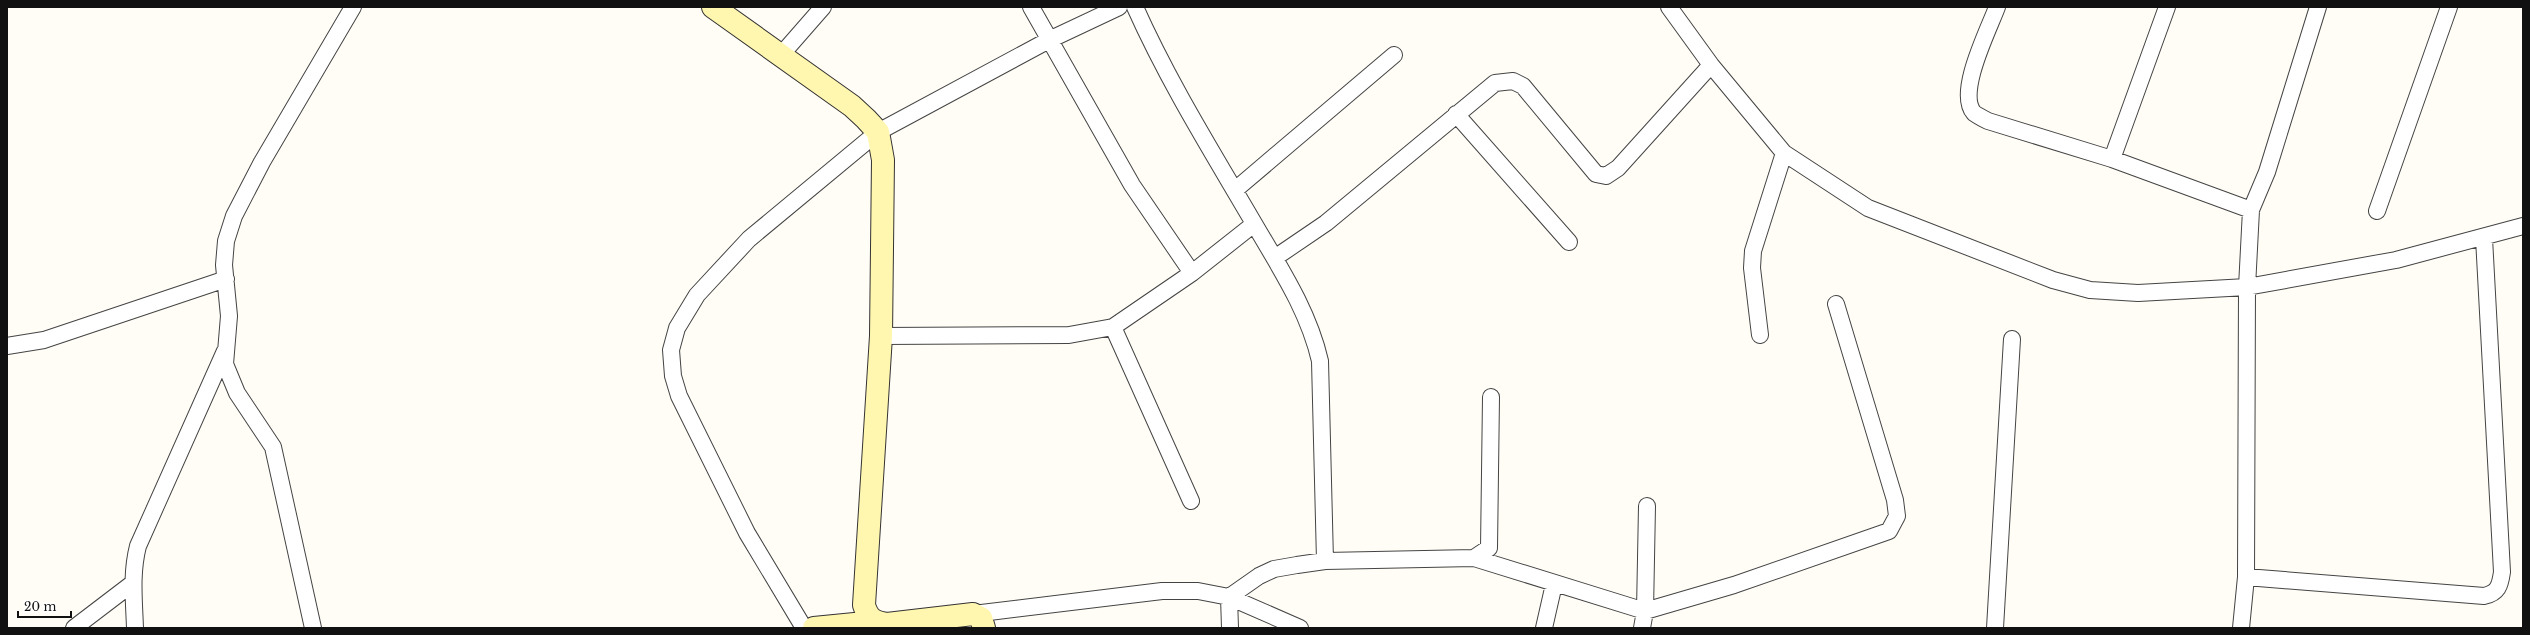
<svg xmlns="http://www.w3.org/2000/svg" width="2530" height="635" font-family="'Libre Baskerville',serif">
	<style>
		.lines { fill: none; stroke-linecap: round; stroke-linejoin: round }
		.street-casing { stroke: #444; stroke-width: 18 }
		.secondary-casing { stroke: #333; stroke-width: 24 }
		.street { stroke: #fff; stroke-width: 16 }
		.secondary { stroke: #fff6b0; stroke-width: 22 }
	</style>
	<rect width="100%" height="100%" fill="#fffdf5"/>
	<g class="lines">
		<defs>
			<path id="street" d="M1031 7 1132 185 1192 273
				M1135 7C1168 81 1211 150 1252 220 1278 265 1308 309 1320 361L1325 561
				M1669 7 1711 65 1784 153 1868 208 2053 280 2090 290 2138 293 2247 287 2396 260 2523 226
				M1997 7C1989 29 1956 93 1974 113 1978 116 1984 119 1988 121L2112 159 2251 210
				M781 55 823 7
				M1456 114 1569 242
				M2112 159 2167 7
				M1235 190 1394 55
				M2377 211 2449 7
				M1276 257 1326 223 1495 83 1513 81 1523 86 1596 174 1606 176 1618 168 1711 65
				M1113 327 1191 501
				M1760 335 1752 268 1753 251 1784 153
				M881 336 1069 335 1113 327 1192 273 1254 224
				M7 346 44 340 226 279
				M1474 558 1489 548 1491 397
				M2246 577 2484 596C2498 593 2500 586 2502 572L2484 238
				M973 614 1162 591H1198L1229 597 1300 628
				M74 628 133 583
				M135 628C134 600 131 573 138 546L225 351
				M313 628 273 447 237 393 225 364 229 316 224 265 226 241 234 216 262 162 353 7
				M804 628 747 533 679 396 673 376 671 350 677 328 697 295 749 239 878 132 1049 40 1119 7
				M1230 628 1229 597 1259 576 1274 569 1297 565 1325 561 1474 558 1645 611 1734 585 1889 531 1897 516 1895 500 1836 304
				M1544 628 1554 584
				M1642 628 1645 611 1647 506
				M1995 628 2012 339
				M2241 628 2246 577 2247 287 2251 210 2267 172 2318 7"/>
			<path id="secondary" d="M713 7 852 106 866 119 878 132 883 160 881 336 864 605C868 619 874 622 887 624L973 614 981 618 984 628
				M814 628 875 622"/>
		</defs>
		<!-- street casing -->
		<use href="#street" class="street-casing"/>
		<!-- secondary casing -->
		<use href="#secondary" class="secondary-casing"/>
		<!-- street -->
		<use href="#street" class="street"/>
		<!-- secondary -->
		<use href="#secondary" class="secondary"/>
	</g>
	<!-- border -->
	<rect width="2530" height="635" fill="none" stroke="#111111" stroke-width="16"/>
	<!-- scale -->
	<path d="M18 611v6h53v-6" fill="none" stroke="#111111" stroke-width="2"/>
	<text x="24" y="611" font-size="12" fill="#111111" stroke="#ffffff" stroke-width="3" paint-order="stroke">20 m</text>
</svg>
